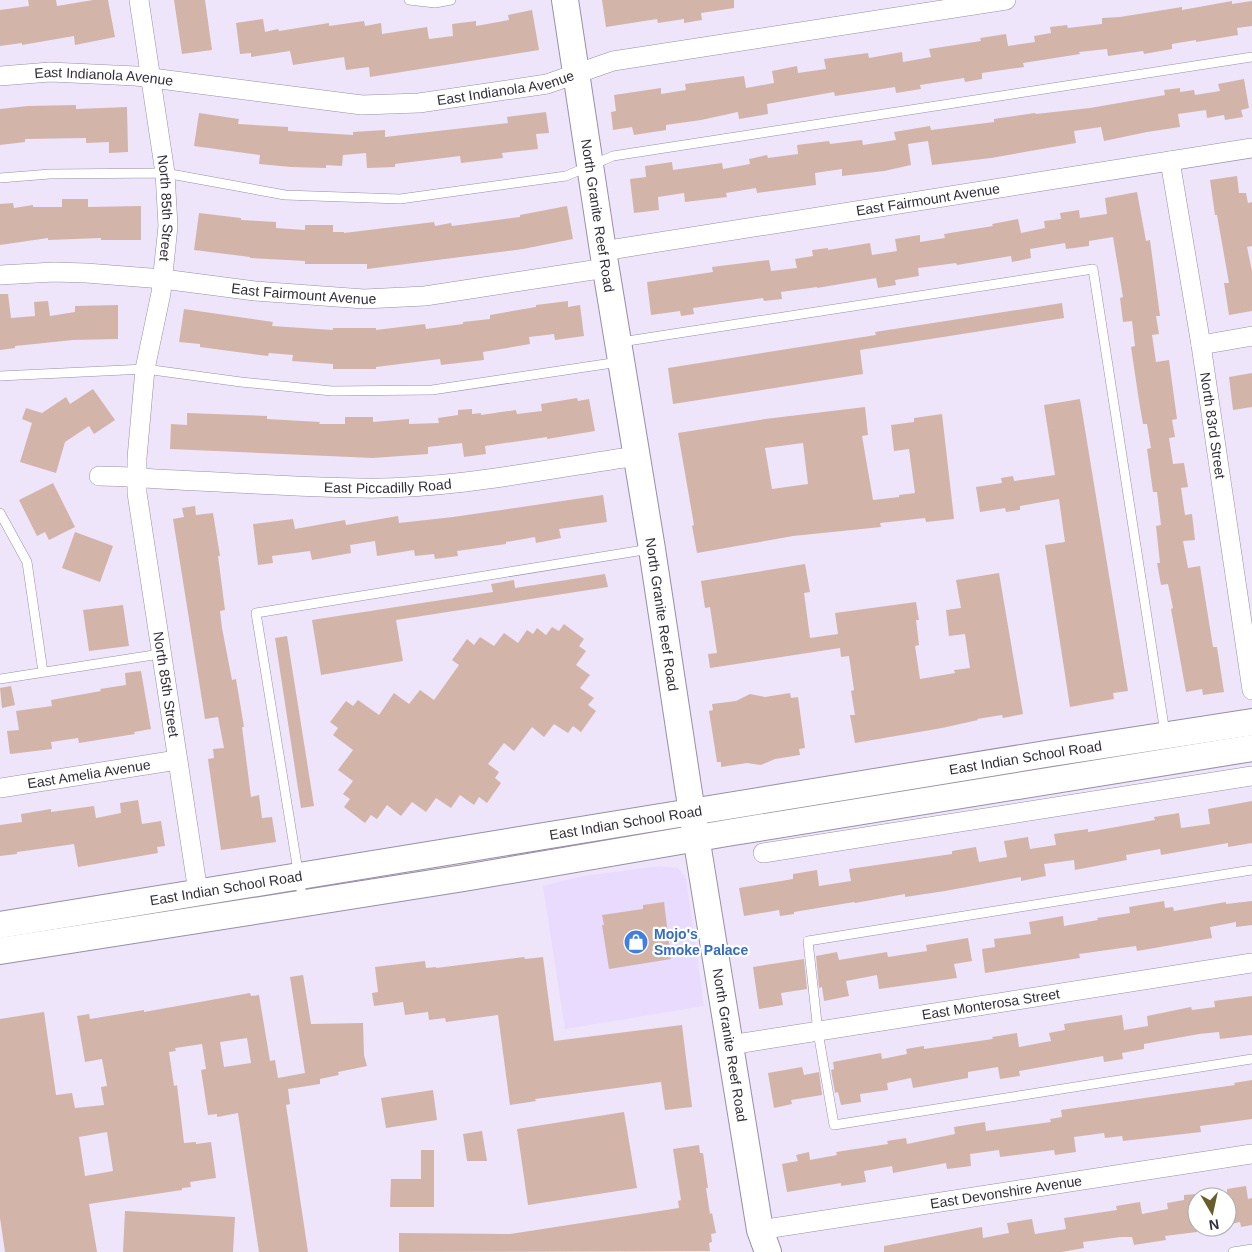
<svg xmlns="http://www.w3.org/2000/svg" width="1252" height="1252" font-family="Helvetica,sans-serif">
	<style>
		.built { fill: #e9dbfd }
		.building { fill: #d3b4a9; fill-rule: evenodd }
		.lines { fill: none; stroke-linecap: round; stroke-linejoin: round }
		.lane-casing { stroke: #988ea7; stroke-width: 10 }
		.street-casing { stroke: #988ea7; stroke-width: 20 }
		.secondary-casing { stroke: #988ea7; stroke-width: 28 }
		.lane { stroke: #fff; stroke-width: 9 }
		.street { stroke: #fff; stroke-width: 19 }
		.secondary { stroke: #fff; stroke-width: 26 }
		.labels { text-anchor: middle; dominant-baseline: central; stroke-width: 4.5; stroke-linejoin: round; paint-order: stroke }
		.street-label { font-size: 14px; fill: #322e38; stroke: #fff }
		.shop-label { font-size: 14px; font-weight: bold; fill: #366cbe; stroke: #fff; text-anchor: start }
	</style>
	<rect width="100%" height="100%" fill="#eee5fb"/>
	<!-- built -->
	<path class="built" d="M659 866 678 868 686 878 704 1006 565 1029 543 886 583 876Z"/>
	<!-- building -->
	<path class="building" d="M28 0H56L57 6 93 0H108L115 37 75 45 74 36 22 45V43L0 46V10L29 6Z
		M174 0H205L212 50 182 54Z
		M602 0H734V8L701 13 702 20 684 23V19L658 23 657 19 606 27Z
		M1232 1V4L1252 1V26L1237 28 1238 35 1196 42V40L1172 44V49L1144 54 1143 51 1108 56 1107 49 1079 52 1080 54 1023 63 1024 67 982 73V79L965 82 964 78 920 85 921 89 896 93 895 87 835 96 834 92 767 104 768 114 739 119 738 112 701 120 666 125V130L634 135 632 127 613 130 611 112 616 111 614 95 661 88V94L686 90 685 84 744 76 746 88 774 83 772 71 797 66 798 73 826 69 824 59 868 53 869 58 902 52 903 62 931 57 929 49 981 41 980 38 1006 34 1008 46 1035 42 1034 36 1051 33 1050 27 1067 25 1068 28 1102 24V18L1120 17 1182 7V10Z
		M532 10 539 50 370 77 369 67 346 70 344 57 293 65 290 51 251 57V53L240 54 236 23 263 19 265 32 278 29 279 31 329 23V26L364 21 365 26 381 23 382 34 427 27 429 39 453 36 452 24 476 21V26L509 20 508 15Z
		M1244 79 1249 108 1241 110 1243 117 1225 120 1224 115 1207 118 1206 110 1178 114 1180 127 1147 132 1104 141 1101 127 1074 131 1076 143 991 158 932 165 928 141 908 144 911 165 884 171 842 176V169L815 173 816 185 757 193 756 188 726 193 727 197 685 202 684 193 658 197 659 210 634 213 630 179 646 177 645 166 672 162 673 170 722 163 723 169 750 164 749 159 767 155 768 158 798 154 797 145 829 141 830 144 862 140 863 145 896 140 894 132 930 126 931 130 994 122V119L1035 113 1036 114 1090 108 1165 95 1164 90 1180 88V92L1194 90 1195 95 1220 91 1218 84Z
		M76 105V109L127 107 128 152 109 153V142L86 143V138L25 139V142L0 145V109L28 106Z
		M546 112 549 133 536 134 538 149 502 153 503 158 461 163 460 156 395 164V167L367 168 366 153 343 155 342 166 326 165V168L291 167 259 164 260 155 194 146 199 113 239 119 238 124 288 127V131L353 135V132L385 130V137L508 123 507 117Z
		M1237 176 1239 193H1246L1248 203 1252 202V246L1247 247 1252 271V311L1229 315 1224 283H1229L1217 215H1215L1210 180Z
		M1137 192 1146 241 1150 240 1160 316H1156L1159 334 1152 335 1156 362 1169 360 1177 419 1172 420 1175 437 1169 438 1173 464 1184 463 1188 487 1181 488 1185 515 1192 514 1195 540 1183 541 1188 568 1200 566 1213 647H1217L1224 692 1203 695 1202 689 1186 692 1171 609 1173 608 1168 584 1161 585 1157 563H1160L1156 526 1161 525 1157 492H1153L1147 449 1151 448 1147 424H1143L1139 401 1131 347 1135 346 1132 321 1123 322 1120 298 1123 297 1113 237 1089 241V246L1066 249 1065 243 1030 249 1031 258 1012 262 1011 256 957 265 956 263 918 268 919 276 895 280 896 285 878 288 876 278 817 288V287L781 292 782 299 764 301 763 298 693 308 694 314 681 316 680 311 651 315 647 282 713 272 712 267 769 260 771 271 797 268 795 259 813 256 812 250 828 248V250L870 243 872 255 897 251 895 239 920 235V242L945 238 944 234 993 226 992 224 1018 219 1021 233 1045 228 1044 221 1061 219 1060 213 1079 210 1080 218 1107 214 1105 198Z
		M62 199H88V207L141 206V240H101V238L48 240V238L0 245V204L13 203 14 208 33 205V207H62Z
		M567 206 573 239 523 249 367 269V264H305V261L250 258V257L194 250 199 213 241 218V220L276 222V228L305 230V225H333V232H344V233L434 222 435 226 451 223 452 226 520 217V215Z
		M0 294H8L11 318 35 316 34 302 48 301 50 316 75 312V306L118 305V339L73 340 15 346V348L0 350Z
		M568 301V307L580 305 584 336 555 340 554 334 529 337 530 344 483 352 484 360 441 365 440 359 376 367V369H333V364L292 361 293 355 269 353 268 356 200 347V344L179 342 184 309 273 322 272 326 333 330V328H376V330L425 324 426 329 463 324V322L490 319V315L536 307V305Z
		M1062 303 1064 318 860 350 863 374 673 404 668 368 876 335 875 332Z
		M1252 373V407L1233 410 1229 377Z
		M93 389 115 420 94 434 89 426 65 442 56 473 20 462 32 423 22 419 26 408 42 413 66 397 70 404Z
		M577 398 578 401 589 399 595 431 547 439V437L485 446 486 454 464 457 462 443 428 447V454L373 458 170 449 171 424 187 425V413L267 416V419L320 422 319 424H345V417H373V422L409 419V424L439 423 438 418 458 415V410L472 409V414L481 413V415L516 410 517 414 542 411 541 404Z
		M1080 399 1128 691 1113 693 1114 699 1070 707 1045 545 1065 542 1059 499 1020 506V510L1006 512 1005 508 980 512 976 487 1002 483 1001 478 1013 476 1014 481 1055 475 1044 405Z
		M865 407 868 435 862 436 873 500 899 497V495L915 493 909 449 894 451 891 425 914 422V418L942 414 954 519 926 522 925 518 880 523 881 527 793 536 697 553 692 526 694 525 678 433 765 419ZM803 443 808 484 772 489 765 448Z
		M53 483 75 527 49 540 45 532 37 536 19 500Z
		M603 495 607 522 559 529 561 538 536 543 535 537 506 542V544L457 551 458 556 435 559 434 554 415 556 414 550 377 556 375 541 350 545 351 553 312 560 310 551 272 556 273 563 258 565 253 524 293 519 295 529 345 520 346 525 398 516 399 523 453 517Z
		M195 506 196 515 213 513 220 556H218L225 610 220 611 222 628 232 680 236 679 244 727H242L251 797 259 795 262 818 272 817 276 842 221 850 208 759 214 758 213 749 224 748 218 717 205 719 173 519 184 517 182 508Z
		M75 532 113 546 100 582 62 568Z
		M805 564 810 592 804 593 810 638 838 634 835 613 916 602 919 620H916L919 645 915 646 920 679 955 673 954 670 970 668 965 634 949 636 946 610 961 608 956 580 999 573 1023 714 1003 718 1002 715 977 719 978 720 942 728 855 743 850 715H855L851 691 854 690 849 656 841 657 840 648 710 668 708 654 717 653 710 607 705 608 701 581Z
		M605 574 608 587 396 620 403 661 321 675 312 620 493 592 491 584 514 580 515 588Z
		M123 605 129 646 89 651 83 610Z
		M564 624 584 639 579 646 586 651 576 665 590 675 580 688 594 698 588 705 596 711 581 732 573 726 568 733 554 724 544 737 532 727 514 751 504 743 488 764 499 772 495 778 501 783 487 803 479 797 474 805 460 795 451 808 436 798 426 812 412 802 401 816 387 805 377 819 371 815 365 823 344 807 350 799 343 794 353 781 338 770 353 750 333 735 338 728 330 722 346 701 353 706 358 700 379 715 394 693 409 704 420 690 434 700 459 665 452 660 467 639 474 645 480 637 494 646 504 633 518 643 527 630 533 634 537 628 546 635 552 627 559 631Z
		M287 636 314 806 301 808 275 638Z
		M141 671 151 729 134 732 135 734 79 743 78 738 51 742 52 749 10 754 7 731 19 730 16 711 52 706 51 700 101 691 100 689 126 685 125 673Z
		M11 686 15 705 2 708 0 688Z
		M790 693 791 698 798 697 805 748 799 749 800 755 775 759 761 765 747 763 721 767V762H717L709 711 713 710 712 704 736 701 750 694 765 697Z
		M138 800 142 824 161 821 165 846 157 847 158 853 78 867 74 844 17 852V854L0 856V825L22 822 21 814 51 809V812L94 806 96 818 121 813 120 803Z
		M1252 801V843L1228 847V843L1161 855 1160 849 1126 855 1127 860 1075 870 1074 860 1044 864 1046 876 1021 881V877L945 891 905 897V894L855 903 854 902 794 912V914L780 916 779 910 744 916 739 888 793 879V874L817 870 819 886 851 881 849 869 952 854V851L976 847 979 862 1007 857 1004 841 1028 837 1030 849 1056 845 1054 834 1088 829V832L1155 820 1154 817 1179 813 1181 828 1210 824 1208 809Z
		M1164 901 1165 908 1173 907 1174 911 1226 902V904L1252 901V925L1236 927V922L1210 927 1212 938 1137 951 1136 946 1079 954 1080 958 985 973 982 949 995 947 994 939 1031 934 1029 922 1063 916 1064 926 1098 920 1097 918 1130 913 1129 907Z
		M664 902 671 959 609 969 602 925H604L602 915 643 909V905Z
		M968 938 972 961 954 964 957 978 879 989 877 975 846 981 849 996 824 1001 822 987 819 988 816 956 837 952 839 960 887 952 888 957 927 951 926 945Z
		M524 957 525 959 543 957 554 1041 682 1025 692 1107 665 1110 661 1082 535 1099 536 1101 510 1105 498 1015 446 1022 445 1018 429 1020 428 1012 405 1015 403 1002 374 1006 372 993 378 992 375 967 425 961 426 968 436 967V968Z
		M804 959 807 989 781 993 783 1005 759 1009 753 967Z
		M303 975 311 1024 363 1023 364 1055 367 1066 338 1072 339 1075 320 1079V1084L288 1089 290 1104 286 1105 308 1252H259L238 1113 217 1117V1114L208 1115 201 1070 206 1069 202 1044 175 1048 176 1051 169 1052 174 1086 177 1085 184 1143 196 1142V1144L211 1142 216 1178 190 1182 191 1187 182 1188V1190L89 1204 97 1252H5L0 1218V1019L44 1012 56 1095 72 1093 75 1108 104 1105 101 1087 107 1086 102 1059 85 1062 77 1016 89 1014 90 1019 144 1010V1012L250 993 251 996 259 995 270 1061 275 1060 278 1078 305 1073 290 977ZM247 1038 251 1063 224 1067 220 1042ZM107 1132 113 1171 85 1176 79 1137Z
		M1252 996V1035L1220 1039 1219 1032 1199 1034 1144 1044V1049L1122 1053 1123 1059 1104 1062 1103 1056 1019 1071 1020 1076 1000 1079 998 1067 968 1072V1078L913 1088 911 1078 887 1083 888 1090 860 1094 861 1102 841 1105 838 1092 835 1093 831 1070 834 1069 833 1062 881 1053 882 1059 907 1054 906 1049 924 1046V1049L993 1039 992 1037 1017 1033 1019 1047 1051 1041 1049 1033 1065 1030 1064 1024 1122 1015 1124 1030 1148 1026 1147 1016 1191 1007 1192 1010 1215 1007 1214 1001Z
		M802 1067 804 1075 819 1072 822 1095 791 1100 792 1104 774 1108 768 1073Z
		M1252 1080V1119L1200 1126 1201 1132 1123 1141 1122 1136 1105 1138 1104 1133 1074 1137 1076 1152 1055 1155 1054 1150 1000 1157 999 1150 970 1154 971 1166 947 1169 946 1163 893 1173 892 1166 864 1171 866 1182 841 1186V1183L787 1192 782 1164 798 1161 796 1155 809 1152 810 1160 837 1155 836 1152 888 1144 887 1141 906 1138 907 1144 955 1134 954 1127 985 1122 986 1131 1051 1122 1050 1119 1062 1117 1061 1110 1235 1085 1234 1083Z
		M433 1090 437 1120 386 1128 381 1098Z
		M624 1112 637 1188 528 1205 517 1129Z
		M482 1131 487 1161H467L463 1134Z
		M699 1145 700 1153H703L708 1188H706L710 1214 712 1213 716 1233 711 1234 712 1242 709 1243 710 1251 399 1252V1233L510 1234 679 1208 678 1201 681 1200 673 1149Z
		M421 1150H434V1207H390L391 1179H421Z
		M1246 1186 1248 1199 1252 1198V1225L1241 1227 1240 1222 1227 1225V1189Z
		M1197 1194V1232L1165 1236 1166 1240 1134 1245 1132 1237H1121L1083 1242 1084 1248 1061 1252H884V1246L982 1227 983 1238 1009 1233 1007 1223 1032 1219 1035 1234 1066 1229 1064 1218 1117 1210 1116 1206 1140 1202 1142 1214 1168 1209 1167 1203 1184 1200V1195Z
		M125 1211 235 1217 233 1252H123Z"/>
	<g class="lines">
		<defs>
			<path id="lane" d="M409 0 435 3 451 0
				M0 178 50 174 165 173 285 195 400 199 566 176 613 156 1252 57
				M621 342 1093 269 1165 733
				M0 376 145 369 241 382 332 391 432 390 619 362
				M0 513 27 562 43 672
				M0 679 160 654
				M1252 870 808 941 818 1032 834 1125 1252 1059
				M303 902 256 613 650 549
				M1233 1252 1252 1249"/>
			<g id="street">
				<path id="s1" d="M139 0 165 173 168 226 161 293 145 369 137 458V493L198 892"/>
				<path id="s2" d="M0 76 50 72 136 76 362 105 419 103 547 84 613 61 1006 0"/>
				<path id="s3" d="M1170 161 1201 345 1252 690"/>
				<path id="s4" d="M603 251 1252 148"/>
				<path id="s5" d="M0 275 54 272 86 273 163 279 255 291 364 299 425 296 606 268"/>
				<path d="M1201 345 1252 336"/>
				<path id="s6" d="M99 476C125 476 151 479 178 480 238 483 299 487 359 488 452 490 545 469 637 456"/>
				<path id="s7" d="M0 788 177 760"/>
				<path d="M763 853 1252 776"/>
				<path id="s8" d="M730 1045 1252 963"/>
				<path id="s9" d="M760 1230 1252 1154"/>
			</g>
			<g id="secondary">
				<path id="s10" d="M565 0 603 251 652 549 688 787 760 1230 768 1252"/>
				<path id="s11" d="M0 925 1052 753 1252 722"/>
				<path d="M0 951 464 878 727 833 1252 748"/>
			</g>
		</defs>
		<!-- lane casing -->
		<use href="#lane" class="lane-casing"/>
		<!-- street casing -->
		<use href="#street" class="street-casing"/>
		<!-- secondary casing -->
		<use href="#secondary" class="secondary-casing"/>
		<!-- lane -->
		<use href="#lane" class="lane"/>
		<!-- street -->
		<use href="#street" class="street"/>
		<!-- secondary -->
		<use href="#secondary" class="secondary"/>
	</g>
	<!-- icons -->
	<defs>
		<symbol id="shop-disc" viewBox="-11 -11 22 22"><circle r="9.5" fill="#3f7fe0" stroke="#fff"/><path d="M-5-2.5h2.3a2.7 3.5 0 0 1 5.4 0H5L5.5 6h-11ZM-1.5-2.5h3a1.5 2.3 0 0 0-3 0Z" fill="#fff"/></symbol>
	</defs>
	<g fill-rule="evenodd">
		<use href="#shop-disc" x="622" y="928" width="28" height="28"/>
	</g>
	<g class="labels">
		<!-- street labels -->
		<g class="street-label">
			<text stroke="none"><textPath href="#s2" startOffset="104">East Indianola Avenue</textPath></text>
			<text stroke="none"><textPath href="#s2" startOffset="509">East Indianola Avenue</textPath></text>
			<text stroke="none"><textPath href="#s4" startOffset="329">East Fairmount Avenue</textPath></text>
			<text stroke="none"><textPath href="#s1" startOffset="210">North 85th Street</textPath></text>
			<text stroke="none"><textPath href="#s10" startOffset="218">North Granite Reef Road</textPath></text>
			<text stroke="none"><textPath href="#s5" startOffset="305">East Fairmount Avenue</textPath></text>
			<text stroke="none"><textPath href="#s3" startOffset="268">North 83rd Street</textPath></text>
			<text stroke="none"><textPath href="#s6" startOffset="289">East Piccadilly Road</textPath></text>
			<text stroke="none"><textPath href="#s10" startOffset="622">North Granite Reef Road</textPath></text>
			<text stroke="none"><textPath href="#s1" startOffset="691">North 85th Street</textPath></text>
			<text stroke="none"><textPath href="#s11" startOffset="1039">East Indian School Road</textPath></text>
			<text stroke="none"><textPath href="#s7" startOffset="90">East Amelia Avenue</textPath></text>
			<text stroke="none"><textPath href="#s11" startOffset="634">East Indian School Road</textPath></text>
			<text stroke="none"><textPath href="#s11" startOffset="229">East Indian School Road</textPath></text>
			<text stroke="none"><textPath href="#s8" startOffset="264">East Monterosa Street</textPath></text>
			<text stroke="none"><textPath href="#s10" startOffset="1058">North Granite Reef Road</textPath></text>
			<text stroke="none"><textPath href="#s9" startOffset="249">East Devonshire Avenue</textPath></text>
		</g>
		<!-- shop labels -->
		<g class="shop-label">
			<text x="654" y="934">Mojo's<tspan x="654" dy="16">Smoke Palace</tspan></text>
		</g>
	</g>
	<!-- north arrow -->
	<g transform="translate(1212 1212) rotate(171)"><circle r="24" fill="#ffffff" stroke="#adabaf"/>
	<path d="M0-4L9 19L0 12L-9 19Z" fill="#695d2a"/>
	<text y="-8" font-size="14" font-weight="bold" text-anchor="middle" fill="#322e38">N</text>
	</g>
</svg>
